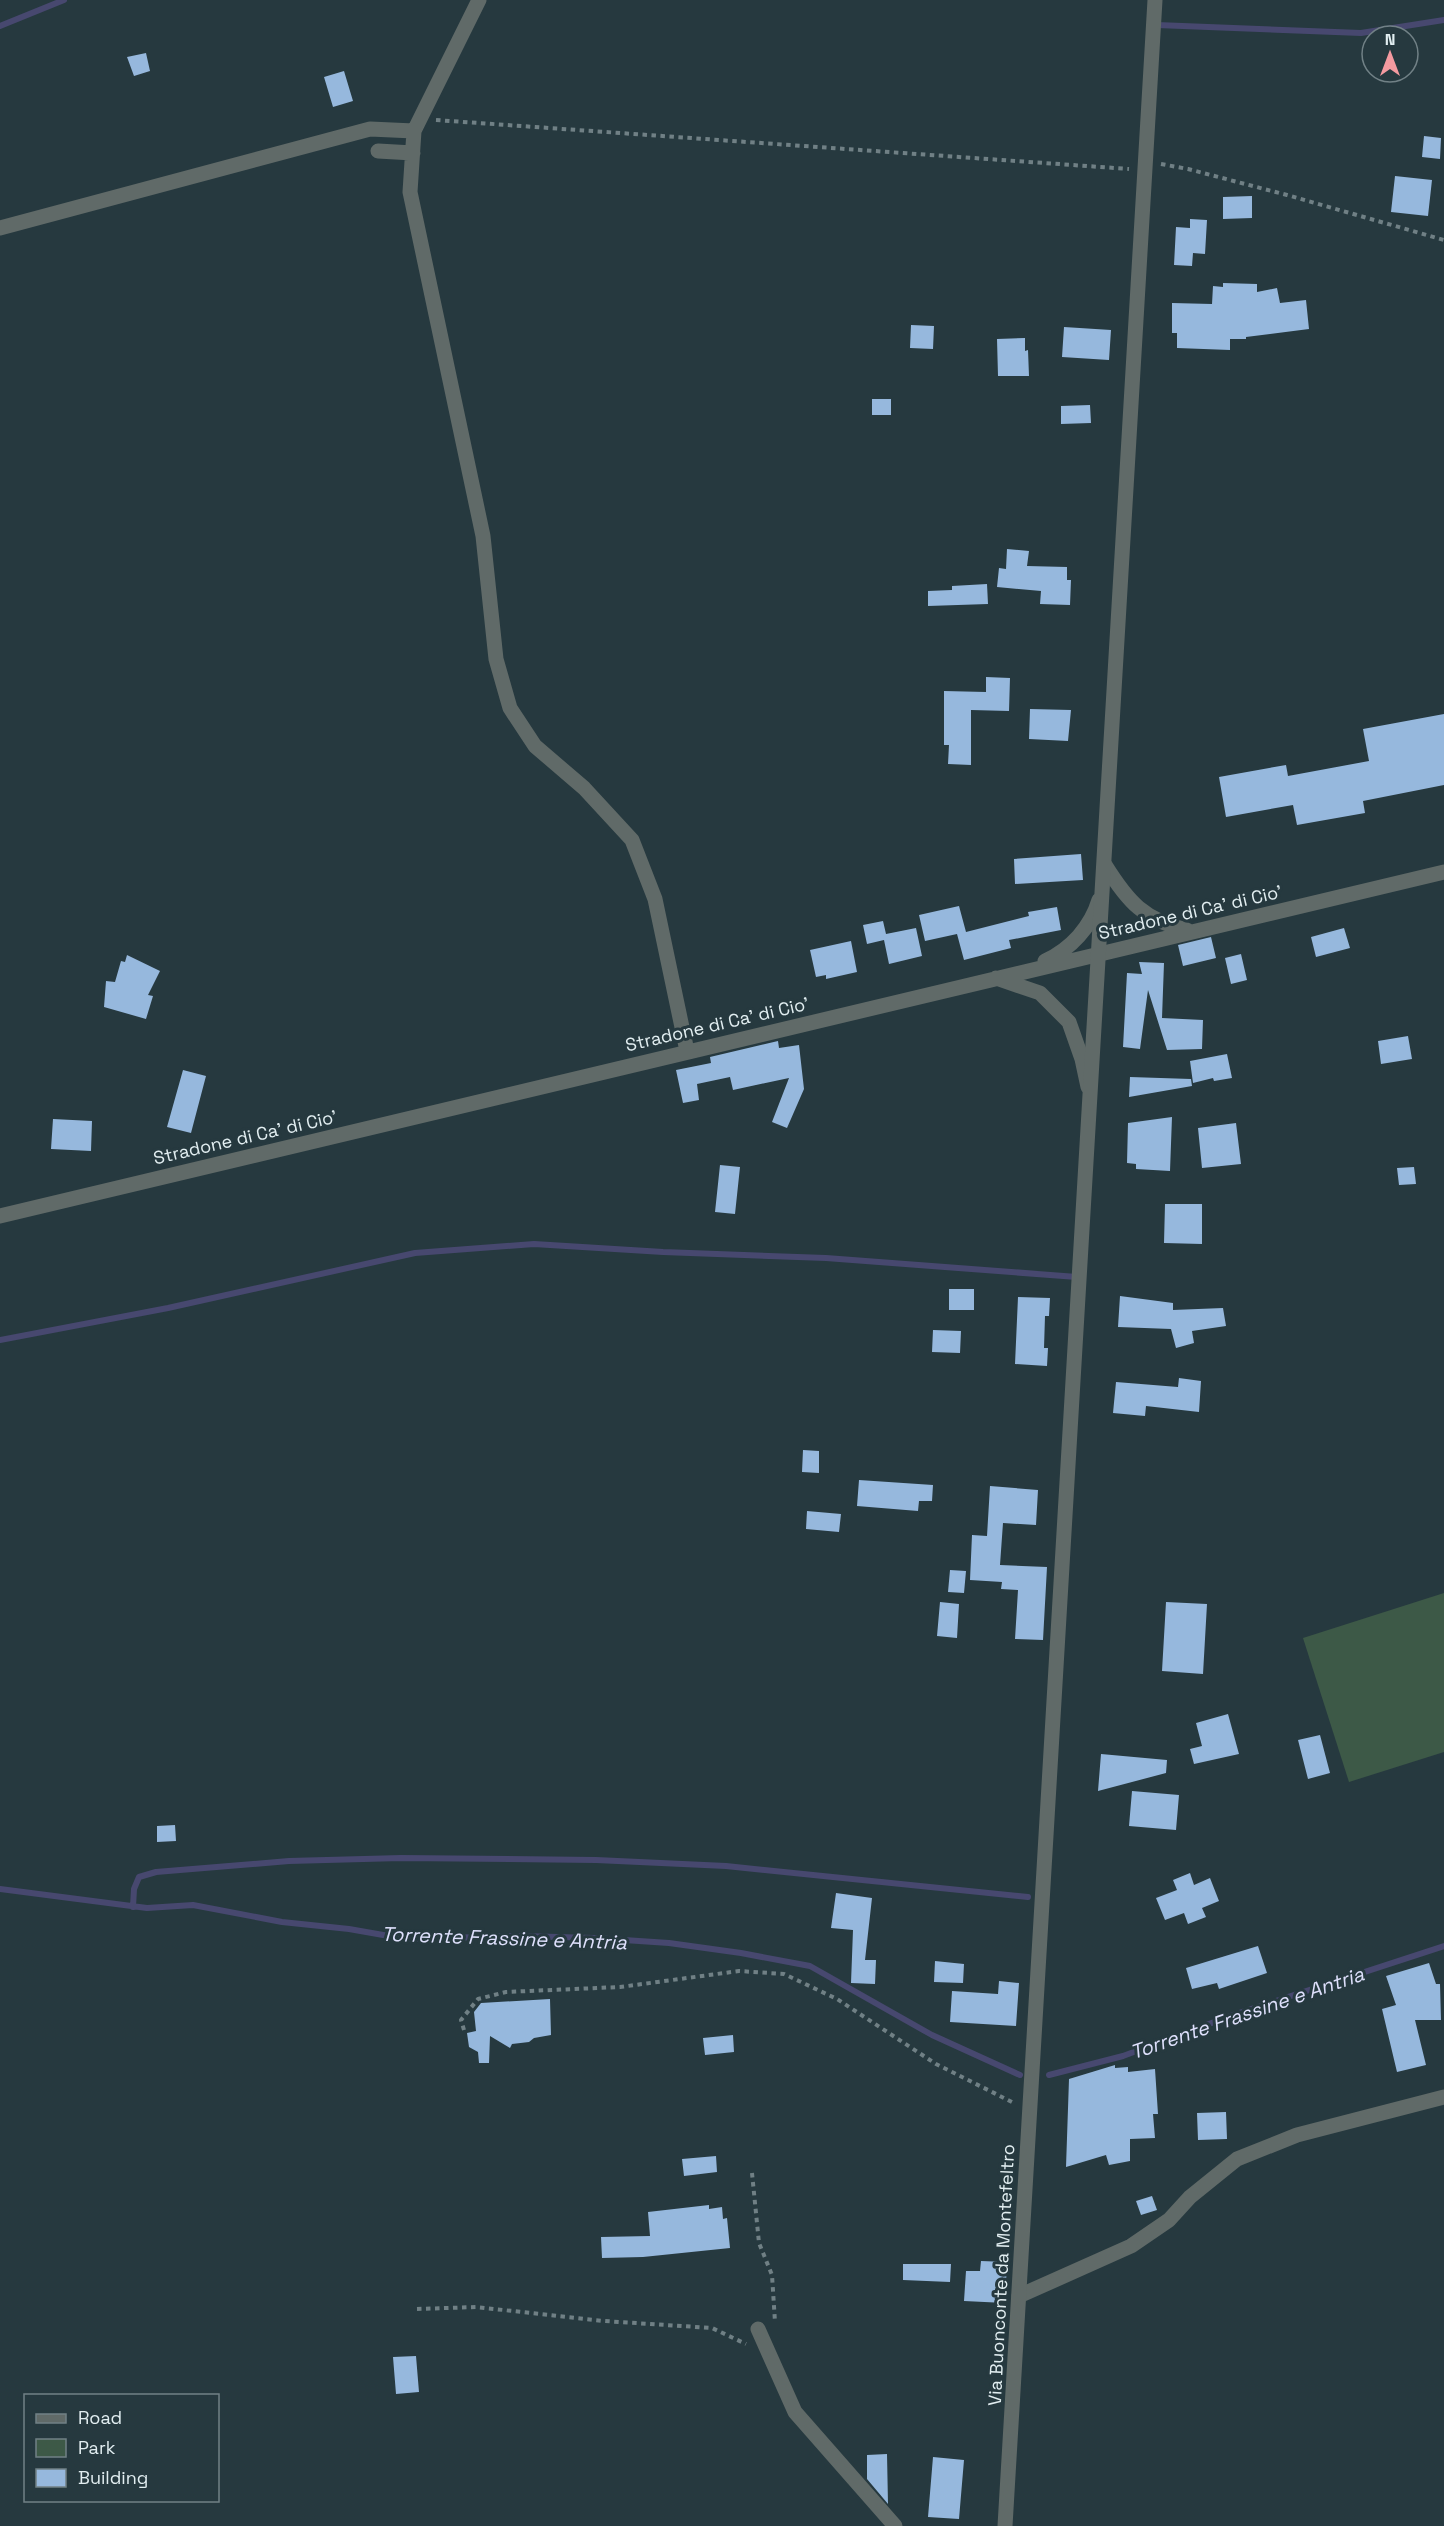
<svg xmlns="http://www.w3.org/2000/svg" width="1444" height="2526" font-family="'Space Grotesk',sans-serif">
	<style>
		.green { fill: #3d5947 }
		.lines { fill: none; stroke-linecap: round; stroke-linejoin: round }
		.stream { stroke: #47486f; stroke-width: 6 }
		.building { fill: #96b8dd }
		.path { stroke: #708085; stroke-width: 4; stroke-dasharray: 4.5 4.5; stroke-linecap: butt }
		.minor { stroke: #606a68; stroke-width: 15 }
		.tertiary { stroke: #606a68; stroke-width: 15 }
		.labels { text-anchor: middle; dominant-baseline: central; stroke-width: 6; stroke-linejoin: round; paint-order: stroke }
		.street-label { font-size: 18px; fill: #e2eef1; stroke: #26393f }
		.water-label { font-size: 20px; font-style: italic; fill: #dee0fc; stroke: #26393f }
	</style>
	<rect width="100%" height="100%" fill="#26393f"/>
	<!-- green -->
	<path class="green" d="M1444 1593V1752L1349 1782 1303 1638Z"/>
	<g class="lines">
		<!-- stream -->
		<path class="stream" d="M1157 23V25L1361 33 1444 20
			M0 26 64 0
			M0 1340 168 1308 415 1253 534 1244 663 1252 826 1258 1077 1277
			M0 1889 147 1908 193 1905 282 1922 349 1929 406 1939 521 1936 594 1938 669 1943 741 1953 810 1966 932 2035 1020 2075
			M133 1907 134 1889 139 1877 156 1872 289 1861 401 1858 596 1860 726 1866 1028 1897
			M1049 2075 1123 2056 1233 2015 1444 1946"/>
	</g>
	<!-- building -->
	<path class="building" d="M146 53 150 71 134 76 127 57Z
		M344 71 353 101 333 107 324 77Z
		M1424 136 1441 138 1440 159 1422 157Z
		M1395 176 1432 180 1428 216 1391 212Z
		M1252 196V218L1223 219V197Z
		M1190 219 1207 220 1205 254 1193 253 1192 266 1174 265 1176 227 1190 228Z
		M1223 283 1257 284V292L1277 288 1280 303 1306 300 1309 329 1246 337V339H1230V350L1177 348V333H1172V303L1212 304 1213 286 1223 287Z
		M911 325 934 326 933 349 910 348Z
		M1064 327 1111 330 1109 360 1062 357Z
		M1025 338V351L1028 350 1029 376H998L997 339Z
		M872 399H891V415H872Z
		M1090 405 1091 423 1061 424V406Z
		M1007 549 1029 551 1027 566 1067 567V580H1071L1070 605 1040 604 1041 591 997 587 999 568 1006 569Z
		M987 584 988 604 928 606V591L952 590V586Z
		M986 677 1010 678 1009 711 971 710V765L948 764 949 745H944V691L986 692Z
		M1030 709 1071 710 1068 741 1029 739Z
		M1444 714V785L1363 801 1365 813 1297 825 1293 805 1226 817 1219 777 1286 765 1288 776 1369 761 1363 729Z
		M1081 854 1083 880 1015 884 1014 859Z
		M959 906 966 932 1029 916 1028 912 1057 907 1061 930 1009 940 1011 948 964 960 957 934 925 941 919 915Z
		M883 921 886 934 916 928 922 956 889 964 884 940 867 944 863 925Z
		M1344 928 1350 948 1316 957 1311 937Z
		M1211 937 1216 958 1183 966 1178 945Z
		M851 941 857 972 826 979V975L816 977 810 950Z
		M1241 954 1247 980 1231 984 1225 958Z
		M127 955 160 971 148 995 153 996 146 1019 104 1007 106 981 115 982 121 961 125 962Z
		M1139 962 1164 963 1162 1018 1203 1020 1202 1049 1167 1050 1148 990 1140 1049 1123 1047 1127 973 1142 974Z
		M1408 1036 1412 1059 1381 1064 1378 1041Z
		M778 1041 779 1048 799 1045 804 1089 787 1128 772 1122 789 1078 733 1090 730 1077 697 1084 699 1100 683 1103 676 1070 711 1063 710 1057Z
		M1227 1054 1232 1078 1214 1081 1213 1078 1193 1083 1190 1061Z
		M183 1070 206 1076 191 1133 167 1127Z
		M1130 1077 1191 1079 1192 1086 1129 1097Z
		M1172 1117 1170 1171 1136 1169V1164L1127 1163 1128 1123Z
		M53 1119 92 1121 91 1151 51 1149Z
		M1236 1123 1241 1164 1202 1168 1198 1128Z
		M720 1165 740 1167 735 1214 715 1212Z
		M1414 1167 1416 1184 1399 1185 1397 1168Z
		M1165 1204H1202V1244L1164 1243Z
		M949 1289H974V1310H949Z
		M1120 1296 1173 1303V1310L1223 1308 1226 1326 1192 1331 1194 1343 1176 1348 1171 1329 1118 1327Z
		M1018 1297 1050 1298 1049 1316H1045L1044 1348H1048L1047 1366 1015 1364Z
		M933 1330 961 1331 960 1353 932 1352Z
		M1179 1378 1201 1381 1199 1412 1146 1406 1145 1416 1113 1413 1116 1382 1178 1387Z
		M803 1450 819 1451V1473L802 1472Z
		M859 1480 933 1485 932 1501H919L918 1511 857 1506Z
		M990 1486 1038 1490 1036 1525 1003 1523 1000 1565 1047 1567 1043 1640 1015 1639 1018 1590 1001 1589 1002 1582 970 1580 972 1535 987 1536Z
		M807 1511 841 1514 839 1532 806 1529Z
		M950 1570 966 1571 964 1593 948 1592Z
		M940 1602 959 1604 957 1638 937 1636Z
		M1166 1602 1207 1604 1203 1674 1162 1671Z
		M1228 1714 1239 1754 1194 1764 1190 1749 1202 1746 1196 1723Z
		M1320 1735 1330 1773 1308 1779 1298 1740Z
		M1101 1754 1167 1760 1166 1773 1098 1791Z
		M1132 1791 1179 1795 1176 1830 1129 1826Z
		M175 1825 176 1841 157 1842V1826Z
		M1190 1873 1194 1885 1210 1878 1219 1901 1202 1908 1206 1917 1188 1924 1184 1913 1165 1920 1156 1898 1177 1890 1173 1880Z
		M836 1893 872 1898 865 1960H876L875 1984 851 1983 853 1930 831 1928Z
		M1258 1946 1267 1973 1219 1989 1217 1983 1192 1989 1186 1968Z
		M935 1961 964 1964 963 1983 934 1982Z
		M1429 1963 1436 1984H1440L1441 2020H1415L1426 2065 1397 2072 1382 2009 1396 2005 1386 1976Z
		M999 1981 1019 1983 1016 2026 950 2022 952 1991 998 1994Z
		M550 1999 551 2035 534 2038 529 2042 512 2044 510 2048 490 2036 489 2063H479L478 2052 469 2047 467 2033 476 2031 474 2012 481 2003Z
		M733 2035 734 2052 705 2055 703 2038Z
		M1115 2065V2068L1128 2067V2072L1155 2069 1158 2114H1153L1155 2138 1130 2139V2161L1109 2165 1106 2155 1066 2167 1069 2079Z
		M1226 2112 1227 2139 1198 2140 1197 2113Z
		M716 2156 717 2172 684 2176 682 2159Z
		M1152 2196 1157 2210 1141 2215 1136 2201Z
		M709 2205V2209L722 2207 723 2219 727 2218 730 2248 643 2257 602 2258 601 2237 650 2236 648 2212Z
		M981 2261 1007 2262 1005 2303 964 2301 966 2271H980Z
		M903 2264H951L950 2282 903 2280Z
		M416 2356 419 2392 396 2394 393 2357Z
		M887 2454 888 2504 867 2479V2455Z
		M933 2457 964 2460 959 2519 928 2517Z"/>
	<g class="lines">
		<!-- path -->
		<path class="path" d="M436 120 1129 169
			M1161 164 1188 169 1287 195 1444 240
			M464 2030 461 2020 478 1999 506 1992 620 1987 739 1971 784 1974 837 1999 936 2064 1014 2103
			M752 2173 759 2243 772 2275 775 2322
			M417 2309 476 2307 604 2321 712 2328 746 2344"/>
		<!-- minor -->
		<path class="minor" d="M479 0 414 131 410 192 483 536 496 659 510 708 535 746 584 788 632 840 655 899 687 1051
			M378 151 413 153
			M0 228 370 129 414 131
			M1105 865C1128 902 1144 920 1187 930
			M1045 961C1071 949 1091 927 1099 900
			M996 978 1040 993 1069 1022 1082 1059 1088 1087
			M0 1216 1444 872
			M1019 2296 1131 2246 1169 2220 1190 2197 1237 2159 1297 2135 1444 2097
			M758 2329 795 2412 895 2526"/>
		<!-- tertiary -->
		<path class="tertiary" d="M1005 2526 1155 0"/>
	</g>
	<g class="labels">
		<!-- street labels -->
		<g class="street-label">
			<text transform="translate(1190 912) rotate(-13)">Stradone di Ca' di Cio'</text>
			<text transform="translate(717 1024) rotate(-13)">Stradone di Ca' di Cio'</text>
			<text transform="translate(245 1137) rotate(-13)">Stradone di Ca' di Cio'</text>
			<text transform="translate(1001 2275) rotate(-87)">Via Buonconte da Montefeltro</text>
		</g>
		<!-- water labels -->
		<g class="water-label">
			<text transform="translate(504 1938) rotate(2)">Torrente Frassine e Antria</text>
			<text transform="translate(1247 2013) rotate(-19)">Torrente Frassine e Antria</text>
		</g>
	</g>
	<!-- legend -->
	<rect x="24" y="2394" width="195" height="108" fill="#26393f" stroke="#718186" stroke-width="1.5"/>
	<rect x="36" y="2414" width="30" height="9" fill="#606a68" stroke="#718186" stroke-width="1.5"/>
	<text x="78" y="2424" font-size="18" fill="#e2eef1">Road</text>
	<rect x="36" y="2439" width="30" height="18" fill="#3d5947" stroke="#718186" stroke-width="1.5"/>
	<text x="78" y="2454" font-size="18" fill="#e2eef1">Park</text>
	<rect x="36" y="2469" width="30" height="18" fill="#96b8dd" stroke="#718186" stroke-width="1.5"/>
	<text x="78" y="2484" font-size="18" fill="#e2eef1">Building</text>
	<!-- north arrow -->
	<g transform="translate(1390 54)"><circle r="28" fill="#26393f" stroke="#718186" stroke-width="1.5"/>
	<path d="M0-4.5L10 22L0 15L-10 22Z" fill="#f49aa0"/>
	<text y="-9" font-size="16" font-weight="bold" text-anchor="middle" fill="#e2eef1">N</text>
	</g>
</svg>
